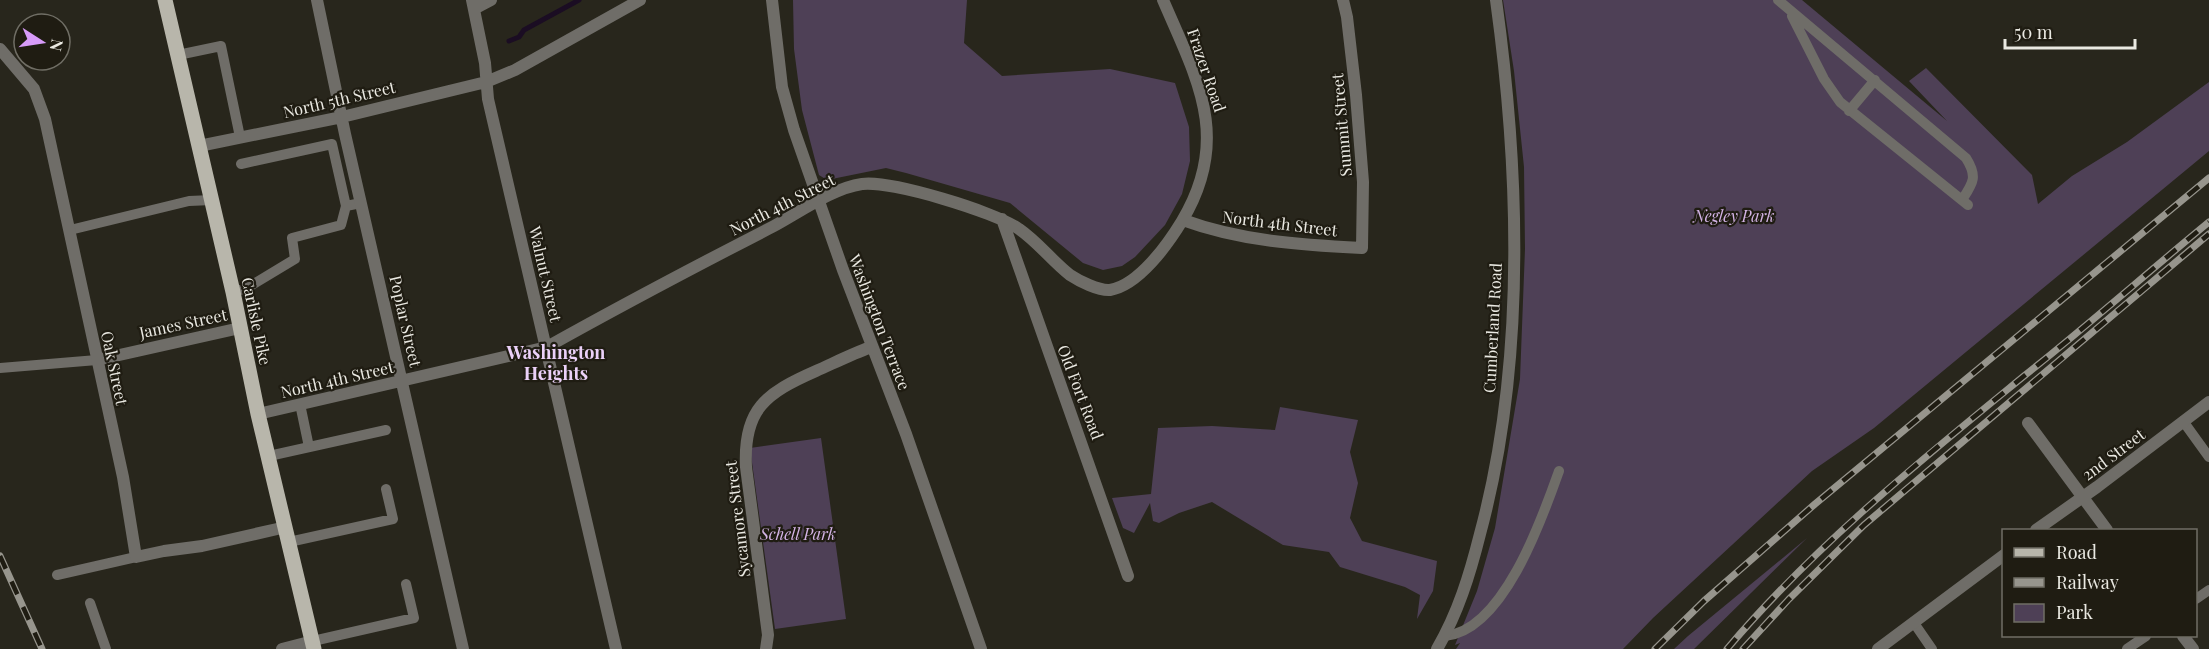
<svg xmlns="http://www.w3.org/2000/svg" width="2209" height="649" font-family="'Playfair Display',serif">
	<style>
		.green { fill: #4e4056 }
		.lines { fill: none; stroke-linecap: round; stroke-linejoin: round }
		.stream { stroke: #1b0d23; stroke-width: 5 }
		.service { stroke: #6f6d68; stroke-width: 10 }
		.minor { stroke: #6f6d68; stroke-width: 12 }
		.primary { stroke: #b8b6ab; stroke-width: 15 }
		.rail-casing { stroke: #97958d; stroke-width: 7 }
		.rail { stroke: #1f1c12; stroke-width: 4.5; stroke-dasharray: 14; stroke-linecap: butt }
		.labels { text-anchor: middle; dominant-baseline: central; stroke-width: 4.5; stroke-linejoin: round; paint-order: stroke }
		.street-label { font-size: 16px; fill: #eae9e2; stroke: #1f1c12 }
		.park-label { font-size: 16px; font-style: italic; fill: #d3b3e5; stroke: #1f1c12 }
		.neighbourhood-label { font-size: 18px; font-weight: bold; fill: #ebd1f9; stroke: #1f1c12 }
	</style>
	<rect width="100%" height="100%" fill="#28261c"/>
	<!-- green -->
	<path class="green" d="M793 0H967L964 43 1002 76 1110 69 1175 83 1189 127 1190 161 1182 194 1165 225 1135 257 1122 266 1103 270 1083 263 1010 203 906 173 886 168 827 180 819 175 802 110 794 49Z
		M1503 0H1802L1947 121 1909 81 1926 68 2032 175 2038 204 2072 176 2127 142 2209 82V151L1874 428 1812 471 1653 618 1623 649H1456L1460 643 1455 645 1477 591 1495 528 1520 379 1525 249 1524 167 1514 71Z
		M1280 407 1358 420 1350 452 1358 483 1350 518 1362 541 1437 561 1433 591 1417 619 1420 595 1405 587 1340 567 1329 552 1283 545 1212 502 1179 513 1159 523 1153 521 1150 503 1134 533 1123 528 1112 498 1151 494 1158 428 1212 426 1275 430Z
		M821 438 846 619 775 629 750 448Z
		M1807 538 1694 649H1674L1688 636Z"/>
	<g class="lines">
		<!-- stream -->
		<path class="stream" d="M509 41 519 37 524 30 579 0"/>
		<!-- service -->
		<path class="service" d="M1778 0 1966 158C1978 177 1973 183 1962 200
			M1792 16 1824 79 1840 102 1968 205
			M178 55 221 46 240 137
			M1849 111 1875 80
			M241 164 332 144 346 206
			M70 230 189 201 212 200
			M233 292 247 288 295 259 292 238 341 225 346 206 361 203
			M0 368 97 360
			M300 404 309 447
			M2183 421 2209 457
			M269 456 386 430
			M289 542 393 519 386 489
			M57 575 136 557
			M2196 599 2209 590
			M90 603 106 649
			M1914 623 1932 649
			M1445 636C1503 631 1542 519 1559 471
			M313 641 414 618 406 584
			M2127 649 2146 636"/>
		<!-- minor -->
		<path class="minor" d="M317 0 345 134 463 649
			M472 0 485 63 488 99 616 649
			M772 0 782 87 794 130 843 270 906 434 981 649
			M474 9 491 0
			M0 49 34 89 45 119 123 477 136 557 164 551 202 546 286 527
			M199 146 342 117 486 82 515 70 640 0
			M1002 219 1128 576
			M1183 220C1240 241 1301 245 1362 248L1363 182 1356 95 1347 17 1343 0
			M97 360 240 328
			M258 414 547 347C622 305 698 265 774 226 800 212 833 188 862 184 890 180 996 212 1019 229 1038 242 1052 261 1070 275 1079 281 1099 291 1110 290 1139 285 1168 244 1182 221 1232 138 1197 79 1163 0
			M2028 423 2107 530
			M2036 530 2097 487 2209 402
			M2183 636 2193 649
			M282 649 313 641
			M766 649 768 635 746 467C743 409 766 393 816 371 834 363 852 354 871 347
			M1437 649C1458 613 1470 574 1480 534 1526 364 1520 174 1496 0
			M1878 649 2004 555"/>
		<!-- primary -->
		<path class="primary" d="M165 0 233 292 258 414 314 649"/>
		<defs>
			<path id="rail" d="M0 556 42 649
				M1655 649 1704 601 1815 504 2209 178
				M1727 649C1814 546 1920 461 2024 376 2087 326 2147 273 2209 222
				M1743 649 1789 599 1864 525 2209 234"/>
		</defs>
		<!-- rail casing -->
		<use href="#rail" class="rail-casing"/>
		<!-- rail -->
		<use href="#rail" class="rail"/>
	</g>
	<g class="labels">
		<!-- street labels -->
		<g class="street-label">
			<text transform="translate(1207 70) rotate(71)">Frazer Road</text>
			<text transform="translate(339 99) rotate(-13)">North 5th Street</text>
			<text transform="translate(1341 125) rotate(-95)">Summit Street</text>
			<text transform="translate(782 204) rotate(-27)">North 4th Street</text>
			<text transform="translate(1280 223) rotate(7)">North 4th Street</text>
			<text transform="translate(546 274) rotate(77)">Walnut Street</text>
			<text transform="translate(257 321) rotate(78)">Carlisle Pike</text>
			<text transform="translate(406 321) rotate(77)">Poplar Street</text>
			<text transform="translate(880 322) rotate(69)">Washington Terrace</text>
			<text transform="translate(183 323) rotate(-12)">James Street</text>
			<text transform="translate(1492 328) rotate(-87)">Cumberland Road</text>
			<text transform="translate(115 368) rotate(78)">Oak Street</text>
			<text transform="translate(337 379) rotate(-13)">North 4th Street</text>
			<text transform="translate(1081 392) rotate(69)">Old Fort Road</text>
			<text transform="translate(2113 454) rotate(-37)">2nd Street</text>
			<text transform="translate(737 519) rotate(-97)">Sycamore Street</text>
		</g>
		<!-- park labels -->
		<g class="park-label">
			<text x="1734" y="215">Negley Park</text>
			<text x="798" y="533">Schell Park</text>
		</g>
		<!-- neighbourhood labels -->
		<g class="neighbourhood-label">
			<text x="556" y="352">Washington<tspan x="556" dy="21">Heights</tspan></text>
		</g>
	</g>
	<!-- legend -->
	<rect x="2002" y="529" width="195" height="108" fill="#1f1c12" stroke="#706e65" stroke-width="1.5"/>
	<rect x="2014" y="548" width="30" height="9" fill="#b8b6ab" stroke="#706e65" stroke-width="1.5"/>
	<text x="2056" y="559" font-size="18" fill="#eae9e2">Road</text>
	<rect x="2014" y="578" width="30" height="9" fill="#97958d" stroke="#706e65" stroke-width="1.5"/>
	<text x="2056" y="589" font-size="18" fill="#eae9e2">Railway</text>
	<rect x="2014" y="604" width="30" height="18" fill="#4e4056" stroke="#706e65" stroke-width="1.5"/>
	<text x="2056" y="619" font-size="18" fill="#eae9e2">Park</text>
	<!-- north arrow -->
	<g transform="translate(42 42) rotate(102)"><circle r="28" fill="#1f1c12" stroke="#706e65" stroke-width="1.5"/>
	<path d="M0-4.5L10 22L0 15L-10 22Z" fill="#d79bf9"/>
	<text y="-9" font-size="16" font-weight="bold" text-anchor="middle" fill="#eae9e2">N</text>
	</g>
	<!-- scale -->
	<path d="M2005 39v9h130v-9" fill="none" stroke="#eae9e2" stroke-width="3"/>
	<text x="2014" y="39" font-size="18" fill="#eae9e2" stroke="#1f1c12" stroke-width="4.5" paint-order="stroke">50 m</text>
</svg>
